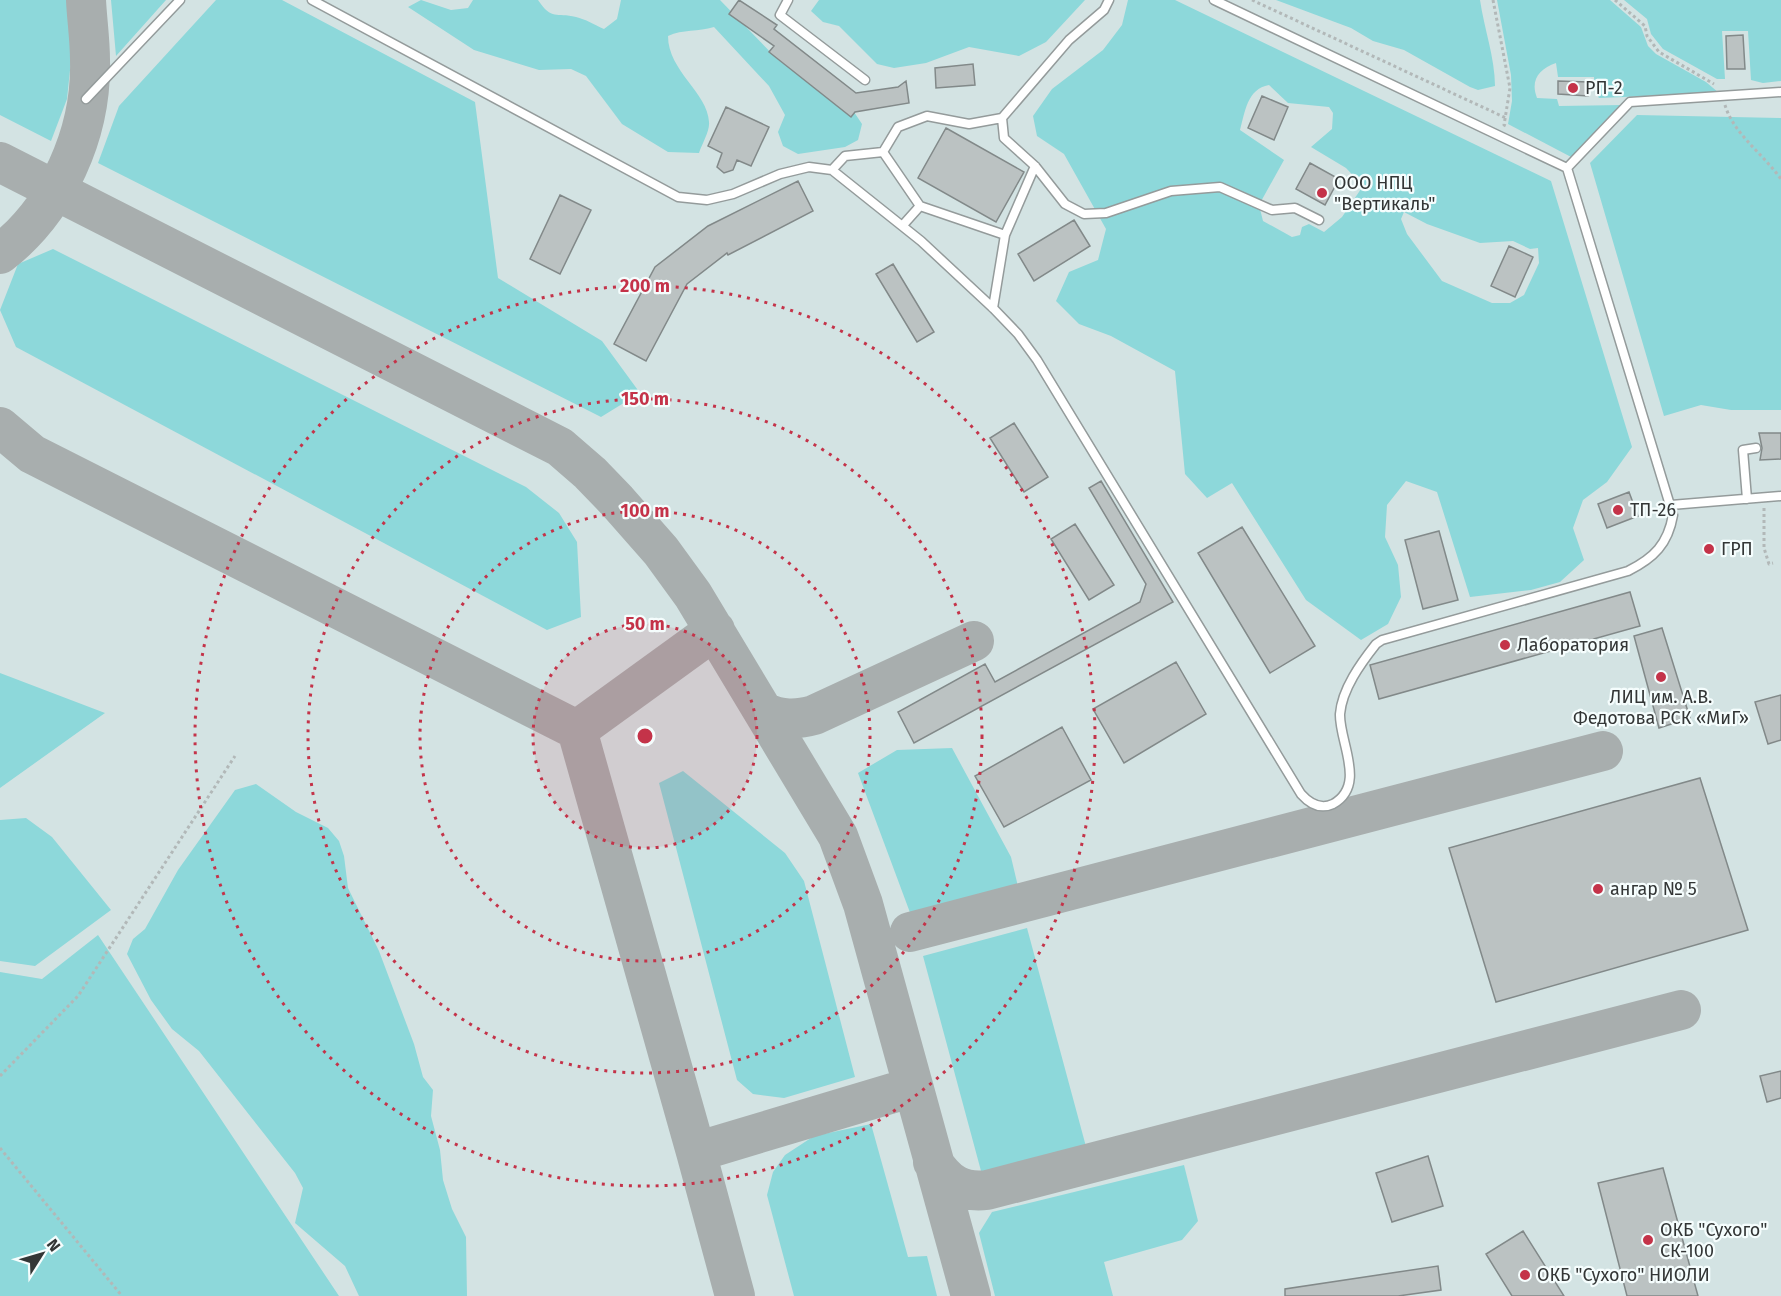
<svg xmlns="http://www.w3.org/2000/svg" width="1781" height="1296" font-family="'Fira Sans',sans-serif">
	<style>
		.built { fill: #d3e3e3 }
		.green { fill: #8dd8da; fill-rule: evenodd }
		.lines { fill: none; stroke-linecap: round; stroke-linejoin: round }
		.taxiway { stroke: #a8aeae; stroke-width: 40 }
		.building { fill: #bbc2c2; stroke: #828989; stroke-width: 1.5 }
		.service-casing { stroke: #949b9b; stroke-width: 11 }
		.path { stroke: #b2b8b8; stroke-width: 3; stroke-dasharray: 3 3; stroke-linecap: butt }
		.service { stroke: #fff; stroke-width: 8 }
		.ring { fill: none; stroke: #c43349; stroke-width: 3; stroke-dasharray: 3 6 }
		.poi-dot { fill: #c43349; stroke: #f5fdfd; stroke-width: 2 }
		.labels { text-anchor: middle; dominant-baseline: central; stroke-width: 4.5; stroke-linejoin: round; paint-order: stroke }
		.poi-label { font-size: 18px; fill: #333636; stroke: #f5fdfd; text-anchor: start }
		.centre { fill: #c43349; stroke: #f5fdfd; stroke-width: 3 }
		.ring-label { font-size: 18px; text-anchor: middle; font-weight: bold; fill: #c43349; stroke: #f5fdfd; stroke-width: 4.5; stroke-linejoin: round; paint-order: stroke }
	</style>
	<rect width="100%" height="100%" fill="#e8f0f0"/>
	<!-- built -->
	<path class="built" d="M0 0H1781V1296H0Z"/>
	<!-- green -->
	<path class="green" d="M0 0H67L72 51 67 99 51 141 0 115Z
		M111 0H166L116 56Z
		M216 0H282L475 102 498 278 602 341 640 393 601 417 98 163 119 106Z
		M421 0 451 10 468 8 473 0H538C552 21 556 12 576 17 585 19 595 25 604 29L617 19 621 0H720L776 58 840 107 854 112 862 124 858 140 845 147 798 154 783 146 778 132 785 115 769 86 714 27C698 32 683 29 668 36 668 71 708 93 709 122 710 131 702 144 699 153L668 152 622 124 586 76 571 69 539 70 474 50 408 7Z
		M819 0H1085L1046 42 1019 56 969 47 926 63 894 68 877 64 839 26 823 22 811 11Z
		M1128 0H1175L1551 181 1632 447 1607 482 1583 500 1573 528 1584 560 1560 582 1531 590 1470 597 1437 492 1406 481 1387 505 1385 537 1398 565 1401 597 1388 624 1361 640 1306 600 1232 483 1207 498 1185 474 1175 371 1111 336 1079 324 1056 301 1069 272 1098 260 1106 229 1064 154 1037 136 1033 116 1052 89 1103 50 1122 25ZM1269 85 1288 103 1329 107 1333 113 1332 129 1311 147 1346 168 1363 186 1342 217 1324 232 1309 224 1302 227 1300 235 1292 237 1263 221 1259 205 1284 160 1240 130C1245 112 1247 89 1269 85ZM1404 212 1427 224 1480 243 1513 241 1530 249 1538 248 1539 263 1524 295 1510 303H1492L1442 281 1407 234 1401 219Z
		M1276 0H1480C1484 28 1495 58 1495 86L1478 90 1470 87 1404 50 1373 41 1351 28Z
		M1497 0H1610L1641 27 1648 46 1656 54 1706 82 1719 93 1599 98 1595 92 1594 77H1558L1556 63C1539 69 1530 80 1537 98L1557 99 1559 106 1623 105 1573 158 1508 124 1512 101 1511 75Z
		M1624 0H1781V81L1763 83 1751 80 1748 31H1722L1725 79H1717L1663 49 1651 34 1647 19Z
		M1637 115 1781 118V410H1731L1701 405 1664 416 1590 163Z
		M53 249 526 487 559 513 577 542 581 617 547 630 16 347 0 310 18 264Z
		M0 673 105 713 0 788Z
		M952 748 1011 857 1021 899 915 926 858 773 897 750Z
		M683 771 785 853 804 881 855 1077 784 1098 753 1094 737 1080 659 783Z
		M256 784 296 812 328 828 339 841 344 856 348 888 379 951 414 1044 423 1077 433 1090 431 1116 440 1150 443 1180 452 1209 466 1237 467 1296H359L345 1266 295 1223 303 1188 295 1173 199 1051 172 1029 151 1000 127 954 133 939 145 929 178 870 235 790Z
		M26 818 52 837 111 910 35 966 0 961V820Z
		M1027 928 1088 1154 984 1182 923 956Z
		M98 935 339 1296H0V972L42 979Z
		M871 1124 908 1257 927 1256 937 1296H794L767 1195 773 1172 785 1155 814 1136Z
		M1184 1165 1198 1221 1182 1240 1104 1262 1113 1296H995L979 1233 992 1212Z"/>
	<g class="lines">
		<!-- taxiway -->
		<path class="taxiway" d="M0 162 560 447 590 473 617 501 661 551 693 595 838 836 863 904 971 1296
			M0 254C58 209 92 133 90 60 90 40 87 20 86 0
			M0 427 32 454 577 730 696 1152 913 1087
			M764 712C781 720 796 720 814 715L974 641
			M577 730 715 630
			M910 932 1603 751
			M696 1152 735 1296
			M933 1162C947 1183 961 1193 987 1190L1681 1010"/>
	</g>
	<!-- building -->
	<path class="building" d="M739 0 777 25 774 29 856 93 898 87 906 81 909 103 855 112 851 117 769 52 774 46 729 14Z
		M1743 35 1745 69H1727L1726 36Z
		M973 64 975 85 936 88 935 68Z
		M1558 81 1589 82 1588 96 1558 94Z
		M1262 96 1288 107 1274 140 1248 128Z
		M726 107 769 127 751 166 737 160 733 170 724 173 717 167 722 153 708 146Z
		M946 128 1024 172 996 222 918 178Z
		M1310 163 1339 179 1325 205 1296 189Z
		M798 181 813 211 728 255 727 253 687 284 646 361 614 344 655 267 708 226Z
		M560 195 591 210 560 274 530 259Z
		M1074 220 1090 246 1034 281 1018 254Z
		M1509 246 1533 257 1515 297 1491 286Z
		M893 264 934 332 917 342 876 274Z
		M1014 423 1048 477 1024 492 990 438Z
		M1759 433H1781V459L1760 460 1762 448Z
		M1101 481 1173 602 914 743 898 712 985 664 995 682 1140 602 1146 584 1089 488Z
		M1629 492 1638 516 1607 528 1598 504Z
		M1075 524 1114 585 1089 600 1051 539Z
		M1242 527 1315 646 1270 673 1198 553Z
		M1439 531 1458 600 1423 609 1405 540Z
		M1630 592 1640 626 1379 699 1370 665Z
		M1662 628 1690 718 1659 728 1634 636Z
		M1176 662 1206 714 1124 763 1093 709Z
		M1781 695V740L1768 744 1755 702Z
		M1062 727 1091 780 1004 827 975 776Z
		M1700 778 1748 930 1496 1002 1449 848Z
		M1781 1071V1098L1767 1102 1760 1076Z
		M1428 1156 1443 1206 1392 1222 1376 1173Z
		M1663 1168 1698 1296H1627L1598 1183Z
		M1523 1231 1564 1296H1512L1486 1254Z
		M1438 1266 1441 1290 1398 1296H1285V1289Z"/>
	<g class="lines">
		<defs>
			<path id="service" d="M312 0 678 197 707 200 733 194 780 174 809 167 832 170 921 241 993 308 1018 334 1037 360 1301 794C1309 803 1320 810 1333 804 1367 785 1339 742 1340 714 1342 689 1361 663 1376 644L1382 640 1628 571C1654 558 1668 544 1673 515L1567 168 1214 0
				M788 0 780 15 865 80
				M1109 0 1104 10 1069 40 1002 118 1004 138 1035 166 1065 204 1084 214 1106 213 1171 191 1220 187 1272 210 1295 208 1319 220
				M86 99 180 0
				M1567 168 1630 102 1781 92
				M832 170 845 156 883 152
				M903 225 920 206
				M1005 235 1035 166
				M993 308 1005 235 920 206 883 152 898 127 927 116 969 124 1002 118
				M1747 499 1743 450 1756 448
				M1671 505 1781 496"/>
		</defs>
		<!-- service casing -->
		<use href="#service" class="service-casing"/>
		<!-- path -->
		<path class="path" d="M1252 0 1506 118
			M1493 0 1510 88 1504 125 1506 126
			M1615 0 1645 26 1647 36 1659 52 1714 84
			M1725 105C1733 133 1763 154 1781 179
			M1764 508V548L1769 564 1773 563
			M0 1076 78 996 235 756
			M0 1148 122 1296"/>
		<!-- service -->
		<use href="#service" class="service"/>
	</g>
	<!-- distance rings -->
	<circle cx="645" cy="736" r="112" fill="#c43349" fill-opacity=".12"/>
	<g class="ring">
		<circle cx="645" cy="736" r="112"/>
		<circle cx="645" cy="736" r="225"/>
		<circle cx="645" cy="736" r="337"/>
		<circle cx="645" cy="736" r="450"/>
	</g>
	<!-- markers -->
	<g class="poi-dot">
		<circle cx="1573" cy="88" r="6"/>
		<circle cx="1322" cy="193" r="6"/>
		<circle cx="1618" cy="510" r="6"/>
		<circle cx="1709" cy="549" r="6"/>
		<circle cx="1505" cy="645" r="6"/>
		<circle cx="1661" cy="677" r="6"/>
		<circle cx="1598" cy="889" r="6"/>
		<circle cx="1648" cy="1240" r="6"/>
		<circle cx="1525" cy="1275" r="6"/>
	</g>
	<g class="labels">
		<!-- poi labels -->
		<g class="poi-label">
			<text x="1585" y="88">РП-2</text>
			<text x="1334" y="183">ООО НПЦ<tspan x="1334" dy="21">"Вертикаль"</tspan></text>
			<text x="1630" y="510">ТП-26</text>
			<text x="1721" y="549">ГРП</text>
			<text x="1517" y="645">Лаборатория</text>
			<text x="1661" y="697" text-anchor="middle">ЛИЦ им. А.В.<tspan x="1661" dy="21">Федотова РСК «МиГ»</tspan></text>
			<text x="1610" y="889">ангар № 5</text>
			<text x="1660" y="1230">ОКБ "Сухого"<tspan x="1660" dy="21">СК-100</tspan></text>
			<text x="1537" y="1275">ОКБ "Сухого" НИОЛИ</text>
		</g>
	</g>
	<circle cx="645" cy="736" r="9" class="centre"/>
	<g class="ring-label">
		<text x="645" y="292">200 m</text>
		<text x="645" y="405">150 m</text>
		<text x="645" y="517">100 m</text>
		<text x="645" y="630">50 m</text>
	</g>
	<!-- north arrow -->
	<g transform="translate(42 1254) rotate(53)" stroke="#f5fdfd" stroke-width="4.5" paint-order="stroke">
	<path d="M0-4.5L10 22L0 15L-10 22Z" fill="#333636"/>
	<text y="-9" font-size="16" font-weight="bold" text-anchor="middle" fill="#333636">N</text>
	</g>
</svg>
